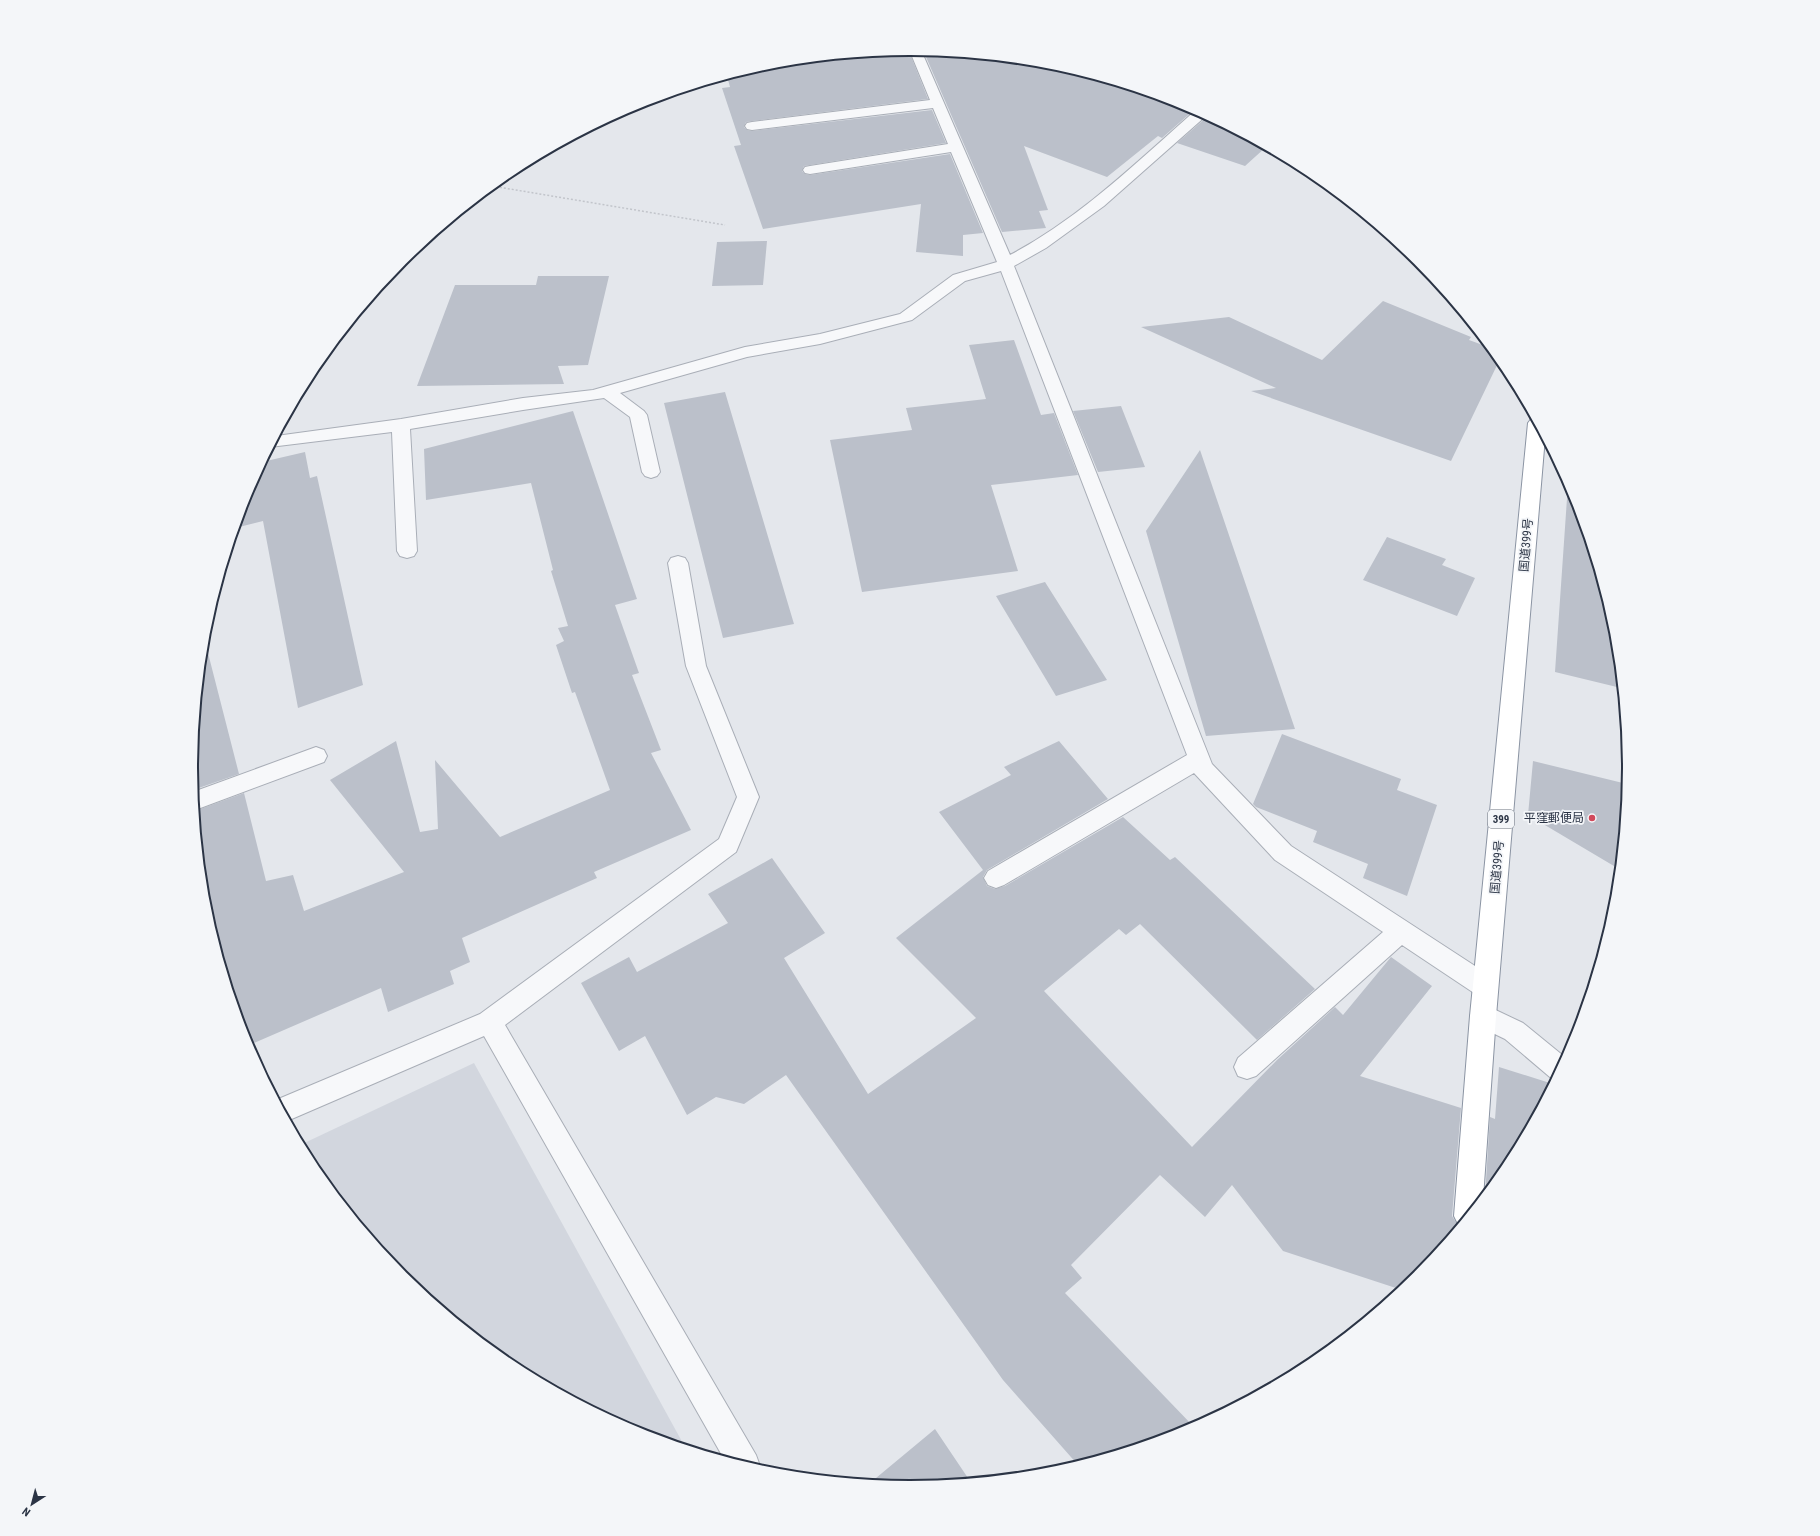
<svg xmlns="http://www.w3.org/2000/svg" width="1820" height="1536" font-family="'Roboto Condensed','Noto Sans JP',sans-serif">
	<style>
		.built { fill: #d2d6de }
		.building { fill: #bbc0ca }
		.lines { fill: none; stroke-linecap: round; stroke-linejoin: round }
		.minor-casing { stroke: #a9aeb7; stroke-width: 2 }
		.highway-casing { stroke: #8b94a3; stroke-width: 2 }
		.path { stroke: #c2c5cb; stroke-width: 1.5; stroke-dasharray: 2 2; stroke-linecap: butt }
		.minor { fill: #f7f8fa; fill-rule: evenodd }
		.highway { fill: #fff; fill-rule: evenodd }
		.poi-dot { fill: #d1495b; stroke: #f4f6f9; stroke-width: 1.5 }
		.labels { text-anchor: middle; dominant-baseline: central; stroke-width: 3.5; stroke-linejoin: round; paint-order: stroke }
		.shield { fill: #f4f6f9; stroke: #676e7b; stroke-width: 1 }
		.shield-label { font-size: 11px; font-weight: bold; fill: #2b3445 }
		.street-label { font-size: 12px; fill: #2b3445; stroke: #f4f6f9 }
		.poi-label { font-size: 12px; fill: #2b3445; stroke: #f4f6f9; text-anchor: end }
		.rim { fill: none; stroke: #2b3445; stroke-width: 2 }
	</style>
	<rect width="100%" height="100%" fill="#e4e7ec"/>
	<!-- built -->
	<path class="built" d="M474 1063 685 1447 635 1432 510 1366 401 1276 312 1167 300 1145Z"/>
	<!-- building -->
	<path class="building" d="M908 49 928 99 752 121 746 122 744 127 747 130 752 131 932 110 946 143 810 165 804 166 802 171 805 174 810 175 950 154 983 233 963 235V256L916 252 921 204 763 229 734 146 741 145 722 88 730 87 727 76 770 63Z
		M923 50 1050 63 1185 104 1195 109 1162 138 1158 136 1107 177 1024 146 1048 210 1039 211 1046 228 1002 232Z
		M1208 116 1266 147 1245 166 1177 143Z
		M767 241 763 285 712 286 717 242Z
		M538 276H609L588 365 558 366 564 384 417 386 455 285H536Z
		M1383 301 1471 337 1469 340 1491 348 1500 359 1451 461 1251 391 1276 388 1141 327 1229 317 1322 360Z
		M1014 340 1041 415 1054 413 1078 475 991 485 1018 571 862 592 830 440 912 430 906 408 986 399 969 345Z
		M725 392 794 624 723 638 664 403Z
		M1121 406 1145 467 1098 472 1073 411Z
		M573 411 637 599 615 605 639 673 632 675 661 750 651 753 691 830 594 872 597 878 462 938 470 962 450 971 454 984 388 1012 381 988 247 1046 205 908 195 811 244 793 266 881 293 875 304 911 404 872 330 780 396 741 420 832 438 829 435 760 500 837 610 790 575 692 572 693 556 645 564 641 558 628 568 626 551 571 553 570 531 483 426 500 424 449Z
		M1200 450 1295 729 1206 736 1146 531Z
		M305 452 310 478 317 476 363 685 298 708 263 521 235 528 246 493 262 462Z
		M1568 484 1574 493 1615 628 1621 688 1555 672Z
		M1387 537 1446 559 1442 565 1475 578 1457 616 1363 580Z
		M1045 582 1107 680 1056 696 996 596Z
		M202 653H208L239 774 193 790 191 768Z
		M1282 734 1401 779 1397 790 1437 805 1407 896 1363 878 1368 864 1313 842 1317 831 1256 807 1253 804Z
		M1059 741 1108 799 987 870 983 877 987 886 995 889 1005 886 1123 817 1170 860 1175 857 1315 989 1257 1040 1140 924 1126 935 1119 929 1044 991 1192 1147 1277 1060 1335 1007 1343 1015 1391 957 1432 986 1360 1076 1461 1108 1452 1216 1459 1227 1418 1277 1402 1290 1283 1251 1232 1185 1205 1217 1160 1175 1071 1265 1082 1278 1065 1293 1194 1427 1185 1432 1078 1465 1003 1380 786 1075 744 1104 716 1097 687 1115 645 1036 619 1051 581 983 629 957 637 972 728 923 708 894 772 858 825 933 784 958 868 1094 976 1018 896 938 983 870 939 812 1011 775 1004 767Z
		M1533 761 1627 784 1619 869 1528 815Z
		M1499 1067 1553 1084 1508 1168 1485 1196 1490 1117 1495 1119Z
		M935 1429 970 1481 910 1487 870 1483Z"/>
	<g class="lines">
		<defs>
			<path id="minor" d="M909 49 921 50 1010 255C1080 218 1137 162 1196 110L1207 115 1104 206 1046 248 1014 266 1212 764 1291 846 1495 979 1498 987 1495 995 1486 998 1477 995 1402 945 1256 1076 1247 1079 1238 1076 1234 1067 1238 1058 1383 932 1275 860 1194 773 1004 885 996 888 988 885 984 878 988 871 1187 755 1001 271 965 281 912 320 820 344 747 357 620 393 644 411 647 415 660 472 657 476 651 478 645 476 642 472 630 417 604 398 523 410 410 429 417 551 414 556 407 558 400 556 397 551 392 432 270 447 276 436 401 419 523 398 593 390 745 347 820 334 900 314 953 275 997 262 951 152 810 174 805 173 803 170 805 167 810 166 948 144 933 108 752 130 747 129 745 126 747 123 752 122 930 100Z
				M678 556 685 558 688 563 706 666 759 797 736 852 505 1025 756 1455 760 1466 759 1470 724 1459 484 1036 287 1121 276 1100 480 1014 719 839 737 797 686 666 668 563 671 558Z
				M316 747 324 750 327 756 324 762 195 810 193 792Z
				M1483 1004 1523 1023 1566 1058 1555 1079 1551 1078 1505 1039 1474 1024 1470 1016 1474 1008Z"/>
			<path id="highway" d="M1534 418 1545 437 1496 1016 1483 1198 1459 1226 1454 1216 1470 1016 1528 423 1531 419Z"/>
		</defs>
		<!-- minor casing -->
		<use href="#minor" class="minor-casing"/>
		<!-- highway casing -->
		<use href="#highway" class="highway-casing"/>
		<!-- path -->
		<path class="path" d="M492 186 725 225"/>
		<!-- minor -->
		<use href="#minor" class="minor"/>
		<!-- highway -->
		<use href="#highway" class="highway"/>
	</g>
	<!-- markers -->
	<circle class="poi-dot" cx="1592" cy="818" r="4"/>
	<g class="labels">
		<!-- shield labels -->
		<rect class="shield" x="1488" y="810" width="26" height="18" rx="3"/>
		<g class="shield-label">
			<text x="1501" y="819">399</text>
		</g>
		<!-- street labels -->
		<g class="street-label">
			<text transform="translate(1526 545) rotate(-85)">国道399号</text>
			<text transform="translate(1497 867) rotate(-85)">国道399号</text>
		</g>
		<!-- poi labels -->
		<g class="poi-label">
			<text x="1584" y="818">平窪郵便局</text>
		</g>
	</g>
	<!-- crop -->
	<path d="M0 0H1820V1536H0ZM198 768a712 712 0 1 1 1424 0a712 712 0 1 1-1424 0Z" fill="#f4f6f9" fill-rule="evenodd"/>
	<path class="rim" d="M198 768a712 712 0 1 1 1424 0a712 712 0 1 1-1424 0Z"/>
	<!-- north arrow -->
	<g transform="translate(32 1504) rotate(216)" stroke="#f4f6f9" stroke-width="3" paint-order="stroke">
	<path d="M0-3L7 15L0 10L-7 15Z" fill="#2b3445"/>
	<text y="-6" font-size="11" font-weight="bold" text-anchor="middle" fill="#2b3445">N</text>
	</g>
</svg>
